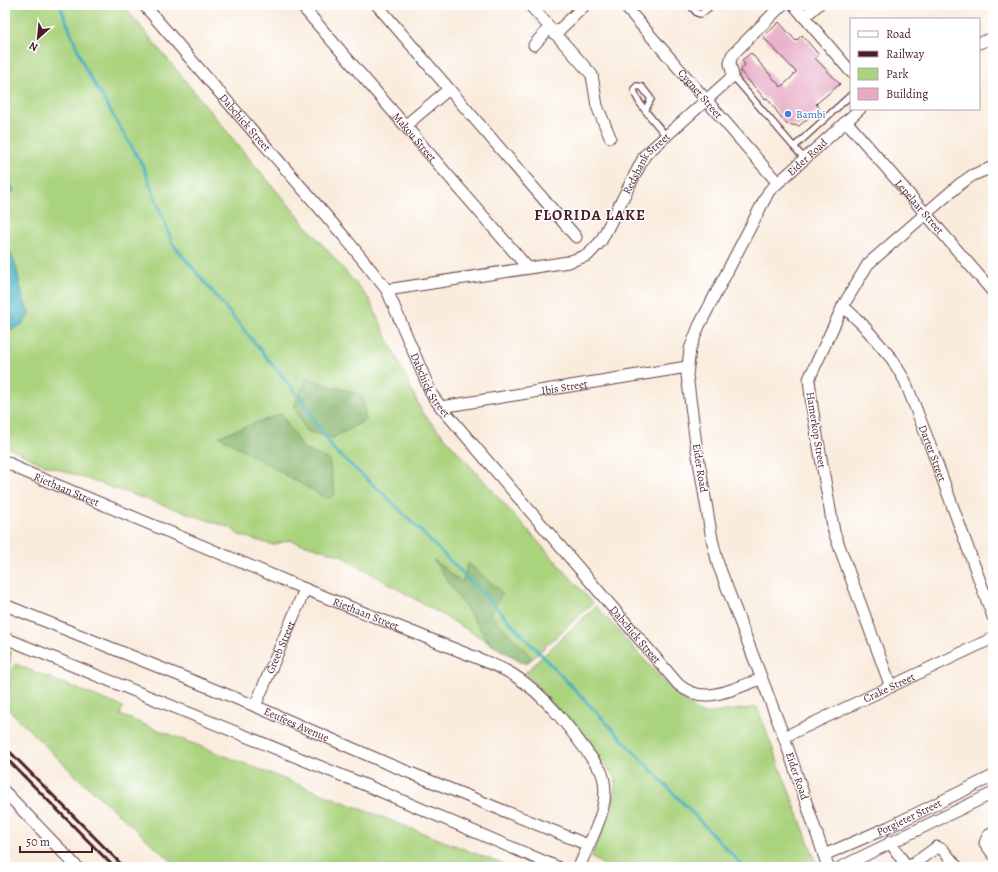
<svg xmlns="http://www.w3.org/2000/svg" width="998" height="872" font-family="Alegreya,serif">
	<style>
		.green { fill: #aad37e; stroke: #7a7954 }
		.forest { fill: #87b56d; stroke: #686a4c }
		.water { fill: #40adbe; stroke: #456674 }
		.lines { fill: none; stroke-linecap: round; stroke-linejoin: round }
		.stream { stroke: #40adbe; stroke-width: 3 }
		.building { fill: #e7abc6 }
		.lane-casing { stroke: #643e46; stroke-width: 8 }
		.street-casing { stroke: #643e46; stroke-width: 13 }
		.lane { stroke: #fff; stroke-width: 5.5 }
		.street { stroke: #fff; stroke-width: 11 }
		.rail { stroke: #4a1f2b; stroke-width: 3 }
		.shop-dot { fill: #3f7fe0; stroke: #fff; stroke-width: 1.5 }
		.labels { text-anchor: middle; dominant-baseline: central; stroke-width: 3; stroke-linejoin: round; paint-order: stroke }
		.street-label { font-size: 11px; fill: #4a1f2b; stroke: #fff }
		.shop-label { font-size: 11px; fill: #366cbe; stroke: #fff; text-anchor: start }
		.district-label { font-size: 15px; font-weight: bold; letter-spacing: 1px; fill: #4a1f2b; stroke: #fff }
	</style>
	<rect width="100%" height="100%" fill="#fff"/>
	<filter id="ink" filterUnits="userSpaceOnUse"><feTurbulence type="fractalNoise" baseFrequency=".025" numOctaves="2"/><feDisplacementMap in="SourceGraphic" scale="8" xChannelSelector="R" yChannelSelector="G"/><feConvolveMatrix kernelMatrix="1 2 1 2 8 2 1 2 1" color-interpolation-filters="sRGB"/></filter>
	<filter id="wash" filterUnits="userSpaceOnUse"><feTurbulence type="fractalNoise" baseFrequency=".012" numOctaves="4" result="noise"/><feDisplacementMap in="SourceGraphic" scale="16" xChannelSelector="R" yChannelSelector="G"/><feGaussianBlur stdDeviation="0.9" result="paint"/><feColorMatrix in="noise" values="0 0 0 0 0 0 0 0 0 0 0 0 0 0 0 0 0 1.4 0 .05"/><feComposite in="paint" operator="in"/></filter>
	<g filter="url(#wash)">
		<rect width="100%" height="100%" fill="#f9ecdd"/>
		<!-- green -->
		<path class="green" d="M5 5H123L252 162 369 299 422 412 593 603 526 664 340 555 289 540 273 545 239 535 231 528 40 463 5 446Z
			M596 606 675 694 702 714 757 707 816 862 805 867H607L591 857 611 812 616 778 525 673Z
			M15 664 123 707 120 715 510 867H178L77 777 9 710 10 677Z"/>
		<!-- forest -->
		<path class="forest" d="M307 379 362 395 366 420 333 438 306 431 294 406Z
			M281 414 303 448 329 460 335 494 327 499 219 436Z
			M433 559 462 583 468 563 503 593 490 614 532 658 526 664 490 644Z
			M5 650 11 652 5 701Z"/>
		<!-- water -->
		<path class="water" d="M5 180 9 181 14 190 5 201Z
			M5 239 16 266 23 298 30 314 22 325 5 332Z"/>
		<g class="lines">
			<!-- stream -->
			<path class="stream" d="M60 5 85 68 143 166 173 244 301 399 334 450 389 499 492 603 744 867"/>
		</g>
		<g id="blocks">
			<!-- building -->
			<path class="building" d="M779 22 796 41 802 35 819 55 815 58 840 84 816 104 820 108 799 126 786 124 767 98 765 99 740 71 745 65 742 60 751 53 781 87 791 78 796 72 763 37Z"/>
		</g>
	</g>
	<g filter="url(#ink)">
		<use href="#blocks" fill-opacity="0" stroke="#643e46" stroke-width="1"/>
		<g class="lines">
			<defs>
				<path id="lane" d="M690 5 697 13 701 14 712 5
					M733 76 794 147
					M646 109 651 99 642 87 637 86 634 89C635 102 658 125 666 136
					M804 158 794 147 851 95"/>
				<g id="street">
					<path id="s1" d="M144 5 347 240 387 290 432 395 441 407 678 684C703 707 734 688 761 679"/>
					<path id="s2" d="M301 5 528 268"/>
					<path d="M377 5 576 237"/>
					<path d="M530 5 592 75 597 106 610 137"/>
					<path id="s3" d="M624 5 777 182"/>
					<path d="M794 5 851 72"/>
					<path d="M804 17 818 5"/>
					<path d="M555 34 583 7"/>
					<path d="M979 43 993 38"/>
					<path d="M534 45 549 28"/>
					<path id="s4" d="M846 121 993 292"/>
					<path d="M406 125 449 89"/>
					<path id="s5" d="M387 290 568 262 588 255 601 241 645 155 733 76 730 63 732 55 782 5"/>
					<path id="s6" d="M843 306 863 325 892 359 905 381 932 450 993 617"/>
					<path id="s7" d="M441 407 687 367"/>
					<path id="s8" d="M5 461 21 470 305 589 487 662C496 666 506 670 515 676 551 699 576 737 601 771 614 802 591 838 579 867"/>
					<path id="s9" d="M5 605 255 706 386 763 588 845"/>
					<path d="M5 638 375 789 557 867"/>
					<path d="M891 687 834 532 812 407 809 379 843 306 868 264 960 184 973 175 993 167"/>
					<path id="s10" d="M255 706 305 589"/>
					<path id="s11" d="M784 737 993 638"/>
					<path d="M5 792 77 867"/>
					<path d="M993 832 988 836 985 843 993 854"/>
					<path d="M890 842 907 867"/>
					<path id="s12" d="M824 855 889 827 993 776"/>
					<path id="s13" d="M828 867 784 737 718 564 712 539 696 444 687 375 690 349 699 326 769 191 860 109"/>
					<path d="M841 867 993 793"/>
					<path d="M909 867 937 847 943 850 957 867"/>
				</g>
			</defs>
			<!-- lane casing -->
			<use href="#lane" class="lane-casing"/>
			<!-- street casing -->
			<use href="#street" class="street-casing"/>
			<!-- lane -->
			<use href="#lane" class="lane"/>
			<!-- street -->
			<use href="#street" class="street"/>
			<!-- rail -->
			<path class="rail" d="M5 747 124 867
				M5 757 114 867"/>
		</g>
	</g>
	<!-- markers -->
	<circle class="shop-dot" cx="788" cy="114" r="4"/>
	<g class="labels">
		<!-- street labels -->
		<g class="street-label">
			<text stroke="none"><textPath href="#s3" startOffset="117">Cygnet Street</textPath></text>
			<text stroke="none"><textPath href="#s1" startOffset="155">Dabchick Street</textPath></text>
			<text stroke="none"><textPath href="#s2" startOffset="174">Makou Street</textPath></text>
			<text stroke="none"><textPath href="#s13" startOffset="768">Eider Road</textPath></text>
			<text stroke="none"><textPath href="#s5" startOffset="314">Redshank Street</textPath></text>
			<text stroke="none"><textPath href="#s4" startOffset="113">Lepelaar Street</textPath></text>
			<text stroke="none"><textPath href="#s1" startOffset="479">Dabchick Street</textPath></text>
			<text stroke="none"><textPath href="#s7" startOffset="125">Ibis Street</textPath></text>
			<text transform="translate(816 430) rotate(81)">Hamerkop Street</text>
			<text stroke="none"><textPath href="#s6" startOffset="175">Darter Street</textPath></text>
			<text transform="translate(700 468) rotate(81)">Eider Road</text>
			<text stroke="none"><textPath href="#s8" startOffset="68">Riethaan Street</textPath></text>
			<text stroke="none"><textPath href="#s8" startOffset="392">Riethaan Street</textPath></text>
			<text stroke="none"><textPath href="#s1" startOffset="803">Dabchick Street</textPath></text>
			<text stroke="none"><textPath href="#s10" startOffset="64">Greeb Street</textPath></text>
			<text stroke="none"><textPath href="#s11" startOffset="116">Crake Street</textPath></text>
			<text stroke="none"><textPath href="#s9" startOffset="315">Eeufees Avenue</textPath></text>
			<text transform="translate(797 776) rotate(71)">Eider Road</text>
			<text stroke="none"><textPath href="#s12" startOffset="93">Potgieter Street</textPath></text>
		</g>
		<!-- shop labels -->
		<g class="shop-label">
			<text x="796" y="114">Bambi</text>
		</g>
		<!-- district labels -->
		<g class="district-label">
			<text x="590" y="215">FLORIDA LAKE</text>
		</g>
	</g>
	<!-- margin -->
	<rect width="998" height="872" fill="none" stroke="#fff" stroke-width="20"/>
	<!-- legend -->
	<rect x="850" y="18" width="130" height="92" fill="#ffffff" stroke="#b7a5aa"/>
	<rect x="858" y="31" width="20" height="6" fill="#ffffff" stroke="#b7a5aa"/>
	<text x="886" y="38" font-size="12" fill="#4a1f2b">Road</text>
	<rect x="858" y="51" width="20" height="6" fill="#4a1f2b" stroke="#b7a5aa"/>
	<text x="886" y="58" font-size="12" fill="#4a1f2b">Railway</text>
	<rect x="858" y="68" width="20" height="12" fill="#aad37e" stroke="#b7a5aa"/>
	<text x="886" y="78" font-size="12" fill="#4a1f2b">Park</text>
	<rect x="858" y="88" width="20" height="12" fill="#e7abc6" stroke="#b7a5aa"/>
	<text x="886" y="98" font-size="12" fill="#4a1f2b">Building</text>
	<!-- north arrow -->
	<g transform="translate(38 38) rotate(207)" stroke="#ffffff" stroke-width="3" paint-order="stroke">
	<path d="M0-3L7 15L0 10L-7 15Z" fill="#4a1f2b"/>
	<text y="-6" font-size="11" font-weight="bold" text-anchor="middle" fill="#4a1f2b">N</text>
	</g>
	<!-- scale -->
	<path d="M20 846v6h72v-6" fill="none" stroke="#4a1f2b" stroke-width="2"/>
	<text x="26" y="846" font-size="12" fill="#4a1f2b" stroke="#ffffff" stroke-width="3" paint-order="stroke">50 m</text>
</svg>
